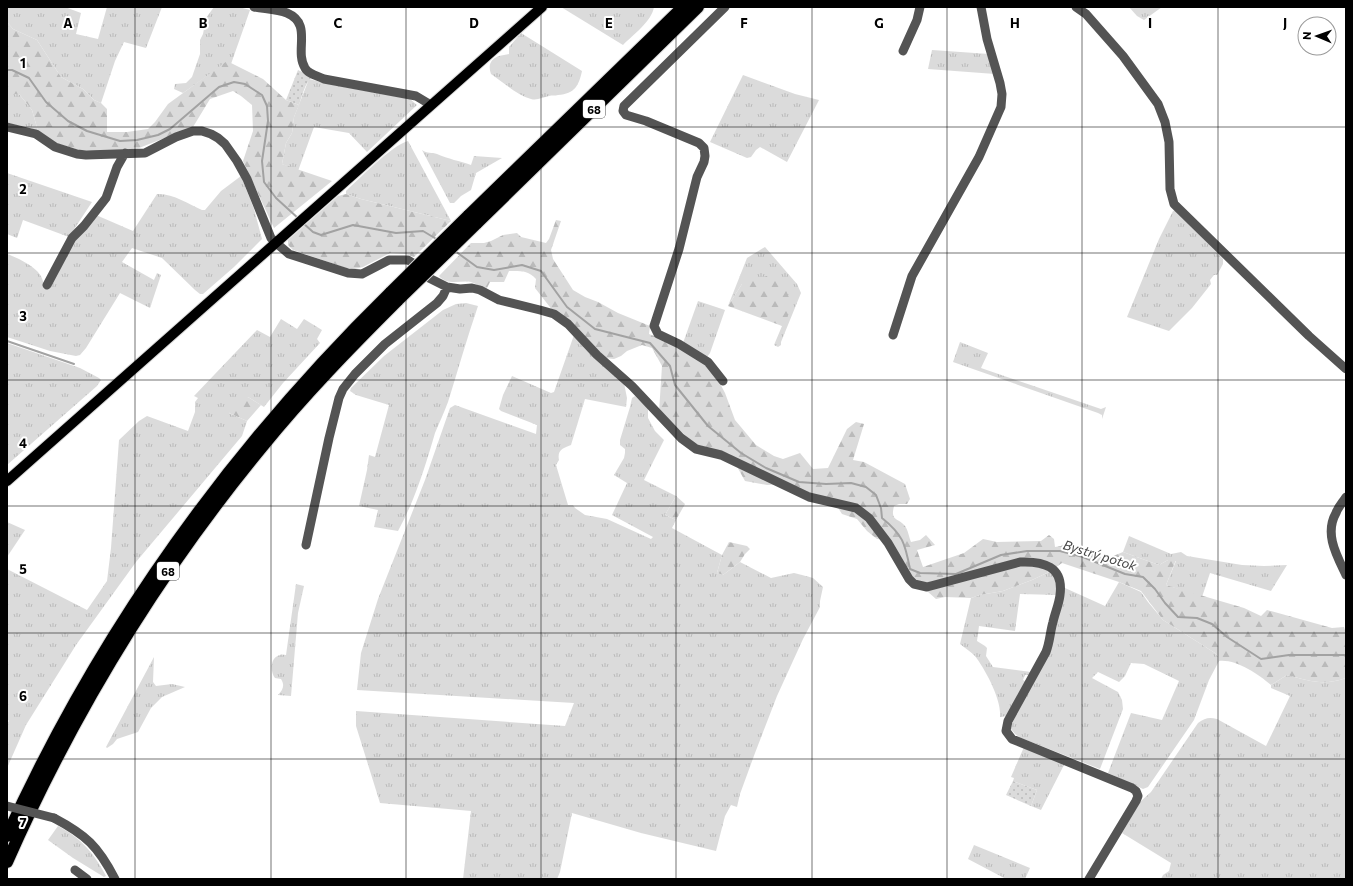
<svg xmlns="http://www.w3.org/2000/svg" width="1353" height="886" font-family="Commissioner,sans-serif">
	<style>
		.grass { fill: url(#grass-tufts) }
		.forest { fill: url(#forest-firs) }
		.garden { fill: url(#garden-dots) }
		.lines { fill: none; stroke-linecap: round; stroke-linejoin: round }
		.stream { stroke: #a2a2a2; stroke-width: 2 }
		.major-casing { stroke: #dbdbdb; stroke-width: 12 }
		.highway-casing { stroke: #dbdbdb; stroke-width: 14 }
		.minor { stroke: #545454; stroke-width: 9 }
		.major { stroke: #000; stroke-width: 10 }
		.highway { stroke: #000; stroke-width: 12 }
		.highway-bridge-casing { stroke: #dbdbdb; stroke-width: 14; stroke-linecap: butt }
		.minor-bridge { stroke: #545454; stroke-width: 9 }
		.highway-bridge { stroke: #000; stroke-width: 12 }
		.grid { fill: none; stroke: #000; stroke-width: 1; stroke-opacity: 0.55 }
		.labels { text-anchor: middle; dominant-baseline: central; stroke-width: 4; stroke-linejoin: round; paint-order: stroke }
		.shield { fill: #fff; stroke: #4c4c4c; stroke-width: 1 }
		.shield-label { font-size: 11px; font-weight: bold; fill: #000 }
		.water-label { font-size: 13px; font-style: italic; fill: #434343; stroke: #fff }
		.grid-label { font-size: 13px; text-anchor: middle; font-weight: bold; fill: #000; stroke: #fff; stroke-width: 4; stroke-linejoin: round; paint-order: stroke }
	</style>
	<defs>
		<pattern id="grass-tufts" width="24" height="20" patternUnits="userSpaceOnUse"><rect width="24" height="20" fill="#dbdbdb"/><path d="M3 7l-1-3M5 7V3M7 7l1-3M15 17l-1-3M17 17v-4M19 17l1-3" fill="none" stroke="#bababa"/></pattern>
		<pattern id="forest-firs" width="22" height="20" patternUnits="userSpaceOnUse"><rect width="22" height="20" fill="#dbdbdb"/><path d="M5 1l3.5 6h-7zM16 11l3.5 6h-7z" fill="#bababa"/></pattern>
		<pattern id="garden-dots" width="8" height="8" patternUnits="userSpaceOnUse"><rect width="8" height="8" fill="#dbdbdb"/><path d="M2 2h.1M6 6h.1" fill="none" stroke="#bababa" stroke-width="1.8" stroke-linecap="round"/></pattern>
	</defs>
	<rect width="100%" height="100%" fill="#fff"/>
	<!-- grass -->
	<path class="grass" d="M7 7H65L81 13 76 34 98 39 107 7H162L146 48 124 42 115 61 101 103 94 100 83 89 61 77 37 40 13 29 7 22Z
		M214 7H239L250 10 231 64 227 62 183 93 174 89 175 84 186 83 192 77 200 54V40L203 34 206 18Z
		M561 7H654C652 21 633 35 623 45Z
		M1129 7H1162L1144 20 1137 16Z
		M521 33 582 71C579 85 575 94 558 95 555 96 552 95 549 96 543 97 537 101 531 99 517 95 503 82 491 74 488 66 490 59 499 56 502 55 506 55 509 54V47Z
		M932 50 989 54 995 74 928 69Z
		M743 75 795 94 819 100 787 162 760 147 756 150 751 157 747 158 710 142Z
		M309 79 333 85 410 99 417 105 367 152 349 133 314 127 298 171 282 164 286 143 292 133 294 117Z
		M7 94H19L32 110 38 131 31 128 7 123Z
		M408 141 451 221 361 199 346 194V191C360 178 391 146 408 141Z
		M422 150C427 154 432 152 437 154 448 159 460 161 471 165L474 156 502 158 476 173 471 190 461 196 454 203H450Z
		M7 173 92 202 69 237 23 220 17 238 7 234Z
		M241 176 254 209 262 239 234 267 203 294H200L195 290 162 258 132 248 122 262 154 280 157 273 161 275 150 308 120 293 86 348 80 355 76 356 50 351 7 337V254C11 255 14 257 19 259 31 266 43 271 44 287L77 236 96 215 133 231 157 194C172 193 189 204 202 210H205L221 191Z
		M1176 210 1223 259V264L1217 275H1214L1210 280 1211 284 1192 308 1169 331 1127 317 1159 239 1173 211Z
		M765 247 797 284 801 293 781 342V345L778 347 774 345 782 326 742 284 728 306 747 258Z
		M698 301 725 310 710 353 707 357 683 343Z
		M466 303 478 306C467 338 458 370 448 402 444 413 439 423 435 433 425 467 415 500 398 531L374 527 378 510 359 506 367 470 369 455 375 457 389 405 356 395 350 391 351 388 384 356 443 310 456 304Z
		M281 319 297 329 304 319 322 330 317 339 320 343 283 383 264 407 248 397 229 413 247 421 242 436 136 562 76 645 26 725 7 768V723L9 721 7 719V569L87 610 107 581 111 548 119 440 139 421 147 416 188 431 195 412V402L198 398 194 396 257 330 270 337Z
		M574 335 624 383 627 398 626 407 585 399 571 445C563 448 557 450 559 460L556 465 568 505H573L575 508 585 515 607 519 651 539 653 537 612 515 627 483 614 475 624 458 625 453V449L620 445V440L630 407 632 398 635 396 648 408V418L655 431 664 440 644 480 676 496 665 515 676 520 672 528 722 555 717 573 723 575 740 562 771 578 794 573 802 575 813 578 823 587 820 601V607L803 639 777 696 755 753 740 794 737 807 731 805 725 816 716 851 641 833 572 813 560 872 557 879H463L471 811 380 803 356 726V711L565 726 574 703 357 690 361 653 378 599 425 480 450 408 455 405 536 434 537 425 501 411 499 409 503 395 512 376 551 393 554 392Z
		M960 342 988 353 981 368 1101 409 1106 407 1102 419V415L1098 413 953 362Z
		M7 343 80 368 99 378 101 380 97 386 7 465Z
		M7 522 25 530 7 557Z
		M1129 536 1171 554 1181 552 1187 556 1242 565 1264 566 1287 565 1271 591 1210 573 1202 597 1166 585 1176 561 1168 560 1159 565 1123 552Z
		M1049 572 1056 577 1057 595 1020 594 1015 631 979 626 977 641 985 646 987 648 986 656 993 667 1031 672V675H1025L1023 680 1027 682 1008 716 1000 717C1002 700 985 669 975 656 971 652 965 648 960 644L971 598 980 595 1003 591 1032 580Z
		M1119 582 1141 592 1148 602 1163 620 1215 653 1218 656 1219 661 1209 680 1194 720 1148 787 1143 789 1108 773 1131 713 1162 720 1179 681 1144 664 1131 663 1125 676 1119 682 1098 672 1092 678 1118 692 1122 700 1123 709 1100 769 1021 738 1015 734 1011 729 1012 724 1061 606 1065 588 1105 606Z
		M296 584 304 586 298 613 291 696 278 695C283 690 285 685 281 679L275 678C270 672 270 657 280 655 282 654 284 655 286 655Z
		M154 657 153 682 156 686 172 684 185 687 162 697 151 708 138 732 117 739 113 744 107 748 106 747Z
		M1287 675C1311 681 1322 686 1346 678V879H1161L1163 875 1169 871 1171 863 1122 833 1140 802 1151 792 1198 723C1205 718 1209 717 1217 719L1266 746 1290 696 1271 688V685Z
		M1024 747 1065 763 1041 810 1031 806 1037 790 1013 781 1014 778 1011 777Z
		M58 826C81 838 94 853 106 876L104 877 73 858 48 840Z
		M974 845 1030 868 1025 879H1006L968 859Z"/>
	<!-- forest -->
	<path class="forest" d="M7 22 13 29 37 40 61 77 83 89 94 100 101 103 107 109V132H127L148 129 155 122 168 104 227 61 263 79 286 100 299 105 294 117 292 133 286 143 282 164 332 181 274 228 243 161 253 131 252 105 241 96 233 91 210 99 193 127 139 148 112 152 79 150 56 143 38 131 32 110 19 94H7Z
		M346 194 361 199 451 221 414 257 405 254 390 253 363 267 355 269 346 268 293 250 288 245V240L338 196Z
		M556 220 561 221 551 250 553 259 573 290 585 297 598 302 618 313 650 326 649 334 675 344 705 364 714 372 725 393 735 420 756 445 774 456 783 459 800 453 813 469 828 468 847 429 856 422 864 424 853 460 864 462 905 484 910 499 907 504H899L894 506C890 522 898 517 905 526 908 530 909 537 911 542L920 540 926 535 935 545 917 550 923 567 964 553 983 539 997 542 1041 541 1049 535 1054 539 1055 547 1061 546 1067 542 1106 559 1123 552 1159 565 1168 560H1176L1166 585 1244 608 1261 616 1267 610 1332 628 1344 627 1346 633V678C1322 686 1311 681 1287 675L1271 685C1258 674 1236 659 1219 661L1218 656 1215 653 1163 620 1141 591 1119 582 1062 563 1049 572 1032 580 1003 591 980 595 971 598 945 597 936 599 910 576 889 540 877 539 867 531 857 519 842 514 833 500 810 495 785 484 767 485 745 481 730 454 695 444 659 412 662 366 652 348 642 345 627 351 621 356 614 359 605 358 553 311 535 288 536 279C528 270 520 271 509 271L504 282H490L486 290C481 287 477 284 471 282 461 280 447 286 439 276L471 243H484L491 241 503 235 517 233 521 237 546 243 549 239Z
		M779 272 783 278 792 308 782 326 728 306 742 284Z
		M248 397 261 405 247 421 229 413 235 400Z
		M676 496 685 504 676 520 665 515Z
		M729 542 747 546 750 549 745 554 740 562 723 575 717 573 722 555Z"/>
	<!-- garden -->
	<path class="garden" d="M298 70 312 77C305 83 302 96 299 105L286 100Z
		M1013 781 1037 790 1031 806 1006 795Z"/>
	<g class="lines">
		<!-- stream -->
		<path class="stream" d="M7 70H12L29 78 46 102 68 121 87 131 120 141 137 140 158 135 170 129 219 87 234 82 245 84 262 95 267 106 268 121 262 161 264 182 276 198 299 219
			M303 223 313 232 321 235 353 225 396 233 423 231 438 240
			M455 251 477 267 494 270 522 265 541 271 567 307 595 329 650 343 670 366 675 385 708 426 741 453 766 468 799 482 826 484 851 483 866 487 876 495 881 508 882 518C903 535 905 543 910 569L920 573 956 574 1001 555 1027 551H1060L1083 557 1125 574 1143 577 1155 589 1165 603 1178 617 1197 618 1212 624 1227 637 1261 659 1289 655H1344L1346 656
			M7 341 74 364"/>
		<defs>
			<path id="major" d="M7 481C186 323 364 165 542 7"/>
			<path id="highway" d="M468 216 683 7
				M476 224 698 7
				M7 836C100 631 230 450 391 292
				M7 862C73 713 158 573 262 447 304 395 351 347 398 300"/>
		</defs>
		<!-- major casing -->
		<use href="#major" class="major-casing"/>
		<!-- highway casing -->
		<use href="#highway" class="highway-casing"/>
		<!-- minor -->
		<path class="minor" d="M254 7C265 9 277 9 287 13 313 24 294 50 305 68 308 74 318 76 324 79L416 96 431 105
			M1076 7 1086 14 1123 56 1158 104 1165 122 1169 142 1170 189 1174 204 1309 336 1346 369
			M903 51 917 20 920 7
			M7 127 36 134 55 147 77 154 86 155 145 153 176 137 193 131H202L211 134 218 138 225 144 237 161 247 179 271 238 275 242 289 254 348 273 362 274 389 260H408L413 263 427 277 447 287 460 289 472 288 480 290 499 300 540 310 554 314 568 324 597 355 632 386 681 438 696 449 721 455 809 497 856 508 869 518 888 543 909 579 914 584 927 587 1020 562C1043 561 1064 566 1060 595 1059 604 1055 613 1053 622 1050 632 1050 642 1046 652L1008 721 1006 731 1012 739 1132 788 1136 791 1138 796 1136 801 1089 879
			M47 285 72 238 84 226 106 198 117 167 125 153
			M893 335 912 276 979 157 1001 107 1002 94 1000 83 987 39 981 7
			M723 381 708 362 679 344 658 334 654 326 679 249 697 177 704 162 705 156 704 148 699 143 646 121 626 115 623 111 624 106 725 7
			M1346 497C1343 502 1338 507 1336 513 1324 534 1337 556 1346 575
			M306 545 329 438 339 398 343 389 355 374 385 344 437 303 443 296 447 287
			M54 818C86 835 98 846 115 879
			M75 870 87 879"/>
		<!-- major -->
		<use href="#major" class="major"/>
		<!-- highway -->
		<use href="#highway" class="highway"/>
		<defs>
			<path id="highway-bridge" d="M391 292 468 216
				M398 300 476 224"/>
		</defs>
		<!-- highway-bridge casing -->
		<use href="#highway-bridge" class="highway-bridge-casing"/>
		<!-- minor-bridge -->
		<path class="minor-bridge" d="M7 806 54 818"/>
		<!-- highway-bridge -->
		<use href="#highway-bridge" class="highway-bridge"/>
	</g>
	<!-- grid -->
	<path class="grid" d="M135 7V879M271 7V879M406 7V879M541 7V879M676 7V879M812 7V879M947 7V879M1082 7V879M1218 7V879M7 127H1346M7 253H1346M7 380H1346M7 506H1346M7 633H1346M7 759H1346"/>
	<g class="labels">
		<!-- shield labels -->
		<g class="shield">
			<rect x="583" y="100" width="22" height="18" rx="3"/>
			<rect x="157" y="562" width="22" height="18" rx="3"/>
		</g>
		<g class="shield-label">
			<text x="594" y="109">68</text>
			<text x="168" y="571">68</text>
		</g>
		<!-- water labels -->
		<g class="water-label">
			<text transform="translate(1100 555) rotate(17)">Bystrý potok</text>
		</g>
	</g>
	<g class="grid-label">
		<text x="68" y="28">A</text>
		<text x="203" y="28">B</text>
		<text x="338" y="28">C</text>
		<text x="474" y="28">D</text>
		<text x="609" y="28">E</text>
		<text x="744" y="28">F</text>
		<text x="879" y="28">G</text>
		<text x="1015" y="28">H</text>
		<text x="1150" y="28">I</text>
		<text x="1285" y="28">J</text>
		<text x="23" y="68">1</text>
		<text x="23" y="194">2</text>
		<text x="23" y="321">3</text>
		<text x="23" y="448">4</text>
		<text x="23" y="574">5</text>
		<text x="23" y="701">6</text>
		<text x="23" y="827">7</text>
	</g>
	<!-- border -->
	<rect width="1353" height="886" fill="none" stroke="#000000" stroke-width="16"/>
	<!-- north arrow -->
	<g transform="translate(1317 36) rotate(272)"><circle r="19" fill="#ffffff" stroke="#999999"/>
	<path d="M0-3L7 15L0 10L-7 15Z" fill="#000000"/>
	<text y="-6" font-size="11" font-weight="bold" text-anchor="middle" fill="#000000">N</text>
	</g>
</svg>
